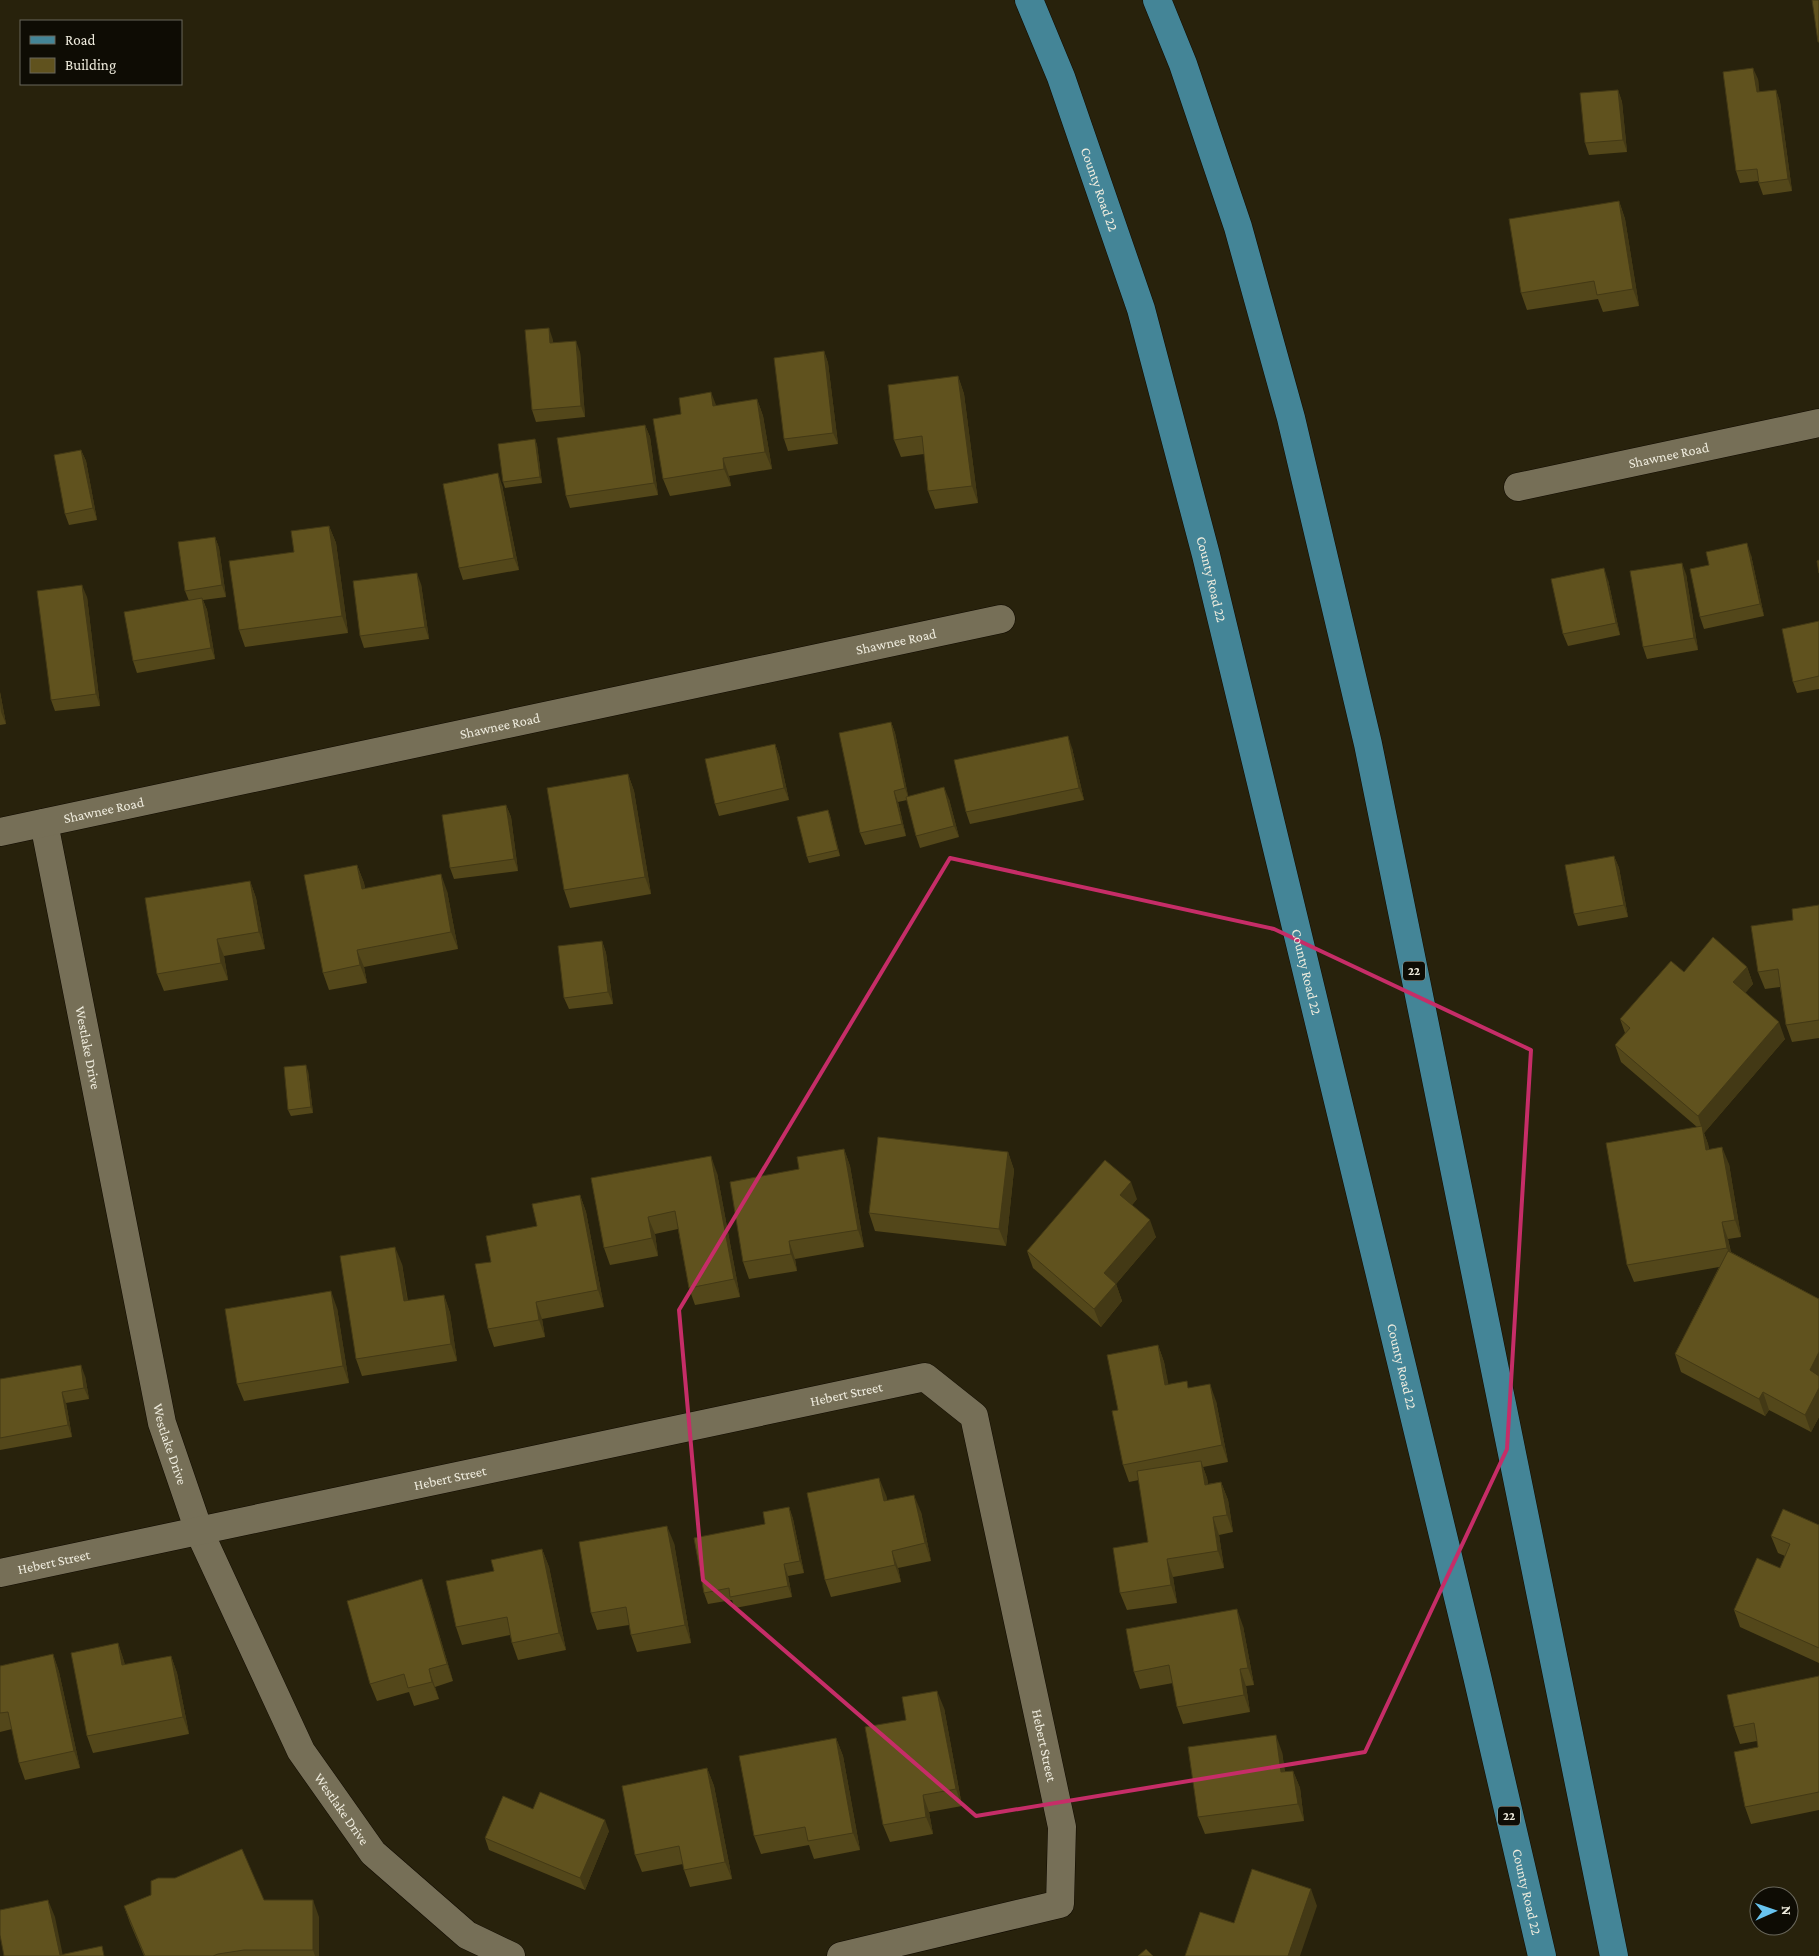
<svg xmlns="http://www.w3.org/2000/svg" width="1819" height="1956" font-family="'Crimson Pro',serif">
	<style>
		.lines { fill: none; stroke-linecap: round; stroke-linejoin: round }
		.street-casing { stroke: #110b00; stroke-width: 29 }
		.primary-casing { stroke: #110b00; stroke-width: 29 }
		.street { stroke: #766f57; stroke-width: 28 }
		.primary { stroke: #448597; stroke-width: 28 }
		.wall { fill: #53471a }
		.shaded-wall { fill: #433915 }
		.building { fill: #60521e; stroke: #433915 }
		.marked { fill: none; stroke: #c62d68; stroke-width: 4; stroke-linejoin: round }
		.labels { text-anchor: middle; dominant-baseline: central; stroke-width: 4; stroke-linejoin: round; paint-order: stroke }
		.shield { fill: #0e0c04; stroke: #aca99d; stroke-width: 1 }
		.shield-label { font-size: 12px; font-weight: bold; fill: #efecde }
		.street-label { font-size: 14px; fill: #efecde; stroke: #0e0c04 }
	</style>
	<rect width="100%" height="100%" fill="#28220c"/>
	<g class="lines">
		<defs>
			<g id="street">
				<path id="s1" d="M1518 487 1819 423"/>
				<path id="s2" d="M44 823 162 1423 199 1531 301 1751 373 1853 467 1935 511 1956"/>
				<path id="s3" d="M0 832 1001 619"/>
				<path id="s4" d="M0 1573 925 1377 974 1416 1062 1827 1060 1904 841 1956"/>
			</g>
			<g id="primary">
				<path id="s5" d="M1029 0 1061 77 1141 309 1206 555 1477 1676 1542 1956"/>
				<path d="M1157 0 1183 64 1238 227 1291 418 1368 744 1614 1956"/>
			</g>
		</defs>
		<!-- street casing -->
		<use href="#street" class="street-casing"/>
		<!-- primary casing -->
		<use href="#primary" class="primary-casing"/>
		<!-- street -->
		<use href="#street" class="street"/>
		<!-- primary -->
		<use href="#primary" class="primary"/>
	</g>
	<!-- wall -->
	<path class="wall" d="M1758 79 1759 92 1776 90 1780 102 1792 191 1763 195 1758 181 1740 183 1736 171Z
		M1618 90 1622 102 1627 152 1589 155 1585 143Z
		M1619 201 1625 219 1639 306 1603 312 1598 299 1527 310 1521 293Z
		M553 340V343L580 352 585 417 536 422 532 410Z
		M824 351 828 363 838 444 788 451 784 439Z
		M958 376 964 394 978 503 935 509 928 491 924 454 901 457 894 440Z
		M757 399 763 416 772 469 729 476 731 486 670 496 663 479 681 414 716 406Z
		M645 425 650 437 658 495 570 508 566 496Z
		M535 439 537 445 542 483 505 488 503 482Z
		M81 450 86 461 97 520 69 525 65 514Z
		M502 485 519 570 463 580 459 568Z
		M329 526 336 543 348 633 245 647 239 630Z
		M215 537 219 548 226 597 203 600 207 610 215 659 137 673 133 661 189 601 185 591Z
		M1751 555 1764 616 1704 629 1700 617Z
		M1686 574 1698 650 1647 659 1643 647Z
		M1608 580 1620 635 1568 646 1563 634Z
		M421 584 429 639 364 648 360 636Z
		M87 597 100 706 55 711 51 700Z
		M1819 621V689L1797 693 1793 682Z
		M0 692 6 724 0 725Z
		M891 722 895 733 908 796 949 799 959 837 920 848 916 836 907 800 898 802 906 836 865 845 860 833Z
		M775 744 779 755 789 800 719 816 715 804Z
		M1072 748 1084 800 970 824 966 812Z
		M628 774 634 791 651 894 570 908 564 890Z
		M506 805 511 817 518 871 454 879 450 868Z
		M828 810 830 816 840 856 809 863 807 857Z
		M1614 856 1619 868 1628 917 1578 926 1574 914Z
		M357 865 364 883 365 888 447 891 458 949 364 967 367 983 329 990 323 973Z
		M250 881 256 898 265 949 224 956 228 980 164 991 157 974Z
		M1819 905V1038L1792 1042 1786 1025 1780 987 1765 989 1758 972 1793 920Z
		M602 941 606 953 613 1004 569 1009 564 998Z
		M1747 967 1753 984 1745 993 1785 1039 1704 1133 1708 1144 1709 1149 1729 1164 1741 1237 1728 1239 1731 1252 1819 1299V1417L1811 1432 1769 1410 1765 1416 1681 1372 1675 1354 1719 1267 1634 1282 1627 1265 1697 1127 1621 1062 1615 1045 1625 1033 1620 1019 1684 972Z
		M308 1071 313 1113 291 1116 288 1110Z
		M844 1149 850 1166 864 1247 795 1259 797 1271 749 1279 743 1262 799 1169Z
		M1008 1152 1014 1170 1006 1246 875 1231 869 1213Z
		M717 1173 740 1297 695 1305 689 1288 678 1229 655 1234 658 1256 610 1265 604 1248 591 1178Z
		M580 1195 586 1212 604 1307 542 1319 545 1337 494 1347 488 1329 491 1262 537 1226Z
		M1137 1199 1132 1205 1156 1237 1116 1284 1122 1301 1101 1327 1033 1268 1027 1251Z
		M402 1264 408 1301 444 1295 450 1313 457 1361 362 1376 356 1359Z
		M337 1308 349 1383 244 1401 237 1384Z
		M1158 1345 1164 1362 1168 1385 1189 1388 1216 1401 1228 1462 1203 1467 1207 1478 1208 1484 1221 1482 1228 1500 1233 1532 1219 1535 1224 1568 1173 1577 1177 1603 1127 1610 1120 1593 1148 1542 1139 1480 1129 1482 1123 1465 1118 1410Z
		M85 1376 89 1399 66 1403 72 1437 0 1450V1379Z
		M886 1495 887 1501 921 1512 931 1561 898 1568 901 1582 831 1597 825 1580Z
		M789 1507 793 1519 804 1573 788 1576 792 1597 735 1608 732 1600 708 1604 704 1593 765 1524Z
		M1819 1525V1663L1740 1627 1734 1610 1780 1568 1785 1556 1778 1553 1771 1536Z
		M674 1543 691 1643 637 1652 631 1635 629 1625 597 1630 591 1613Z
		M542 1549 549 1567 566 1650 518 1660 512 1643 510 1635 462 1645 456 1627 494 1571Z
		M428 1597 453 1681 435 1687 439 1699 414 1706 409 1692 377 1701 370 1684Z
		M1243 1626 1254 1685 1246 1686 1250 1712 1183 1724 1177 1707 1173 1683 1140 1689 1134 1672Z
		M118 1643 125 1665 171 1656 177 1673 189 1734 93 1753 87 1736Z
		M53 1654 59 1672 80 1768 25 1780 19 1763 12 1729 0 1732V1666Z
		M1819 1676V1810L1751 1824 1745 1807 1758 1747 1757 1741 1740 1744 1734 1727Z
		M944 1708 962 1806 929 1812 933 1834 890 1842 883 1825 906 1720Z
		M836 1738 843 1756 860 1850 814 1859 809 1845 761 1854 754 1836Z
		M1282 1752 1285 1772 1293 1771 1300 1788 1304 1821 1205 1834 1198 1817Z
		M707 1768 714 1786 732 1879 690 1887 684 1870 683 1864 642 1872 635 1855Z
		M533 1809 609 1831 585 1890 489 1850 485 1838Z
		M264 1900 319 1917V1956H144L130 1923 124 1906Z"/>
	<!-- shaded-wall -->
	<path class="shaded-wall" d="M1753 68 1758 79 1761 104 1757 92Z
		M1618 90 1622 102 1627 152 1623 140Z
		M1776 90 1780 102 1792 191 1788 179Z
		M1619 201 1625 219 1639 306 1633 289Z
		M549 328 553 340 554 355 550 343Z
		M576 341 580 352 585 417 581 406Z
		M824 351 828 363 838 444 833 433Z
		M958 376 964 394 978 503 972 486Z
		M711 392 718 410 713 406Z
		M757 399 763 416 772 469 765 452Z
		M645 425 650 437 658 495 654 483Z
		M535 439 537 445 542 483 540 477Z
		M81 450 86 461 97 520 93 508Z
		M723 458 729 476 731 486 724 469Z
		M498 473 502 485 519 570 514 558Z
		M329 526 336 543 348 633 342 616Z
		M215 537 219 548 226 597 222 585Z
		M1747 543 1751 555 1764 616 1760 604Z
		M1682 563 1686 574 1698 650 1694 638Z
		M1604 568 1608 580 1620 635 1616 623Z
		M417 573 421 584 429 639 425 627Z
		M82 585 87 597 100 706 96 694Z
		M202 598 207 610 215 659 211 648Z
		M0 692 6 724 1 712 0 704Z
		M891 722 895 733 909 800 905 788Z
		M1068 736 1072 748 1084 800 1079 788Z
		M775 744 779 755 789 800 784 788Z
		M628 774 634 791 651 894 645 877Z
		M944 787 949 799 959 837 954 826Z
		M894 791 898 802 906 836 902 824Z
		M506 805 511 817 518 871 514 859Z
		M828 810 830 816 840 856 838 850Z
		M1614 856 1619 868 1628 917 1624 905Z
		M357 865 364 883 368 906 362 889Z
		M441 874 447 891 458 949 451 932Z
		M250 881 256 898 265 949 259 932Z
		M217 939 224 956 228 980 221 963Z
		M602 941 606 953 613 1004 608 992Z
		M357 950 364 967 367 983 360 965Z
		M1747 967 1753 984 1739 1000 1733 982Z
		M1779 1022 1785 1039 1704 1133 1708 1144 1712 1167 1706 1150 1702 1129 1698 1116Z
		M306 1065 308 1071 313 1113 311 1107Z
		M1722 1147 1729 1164 1741 1237 1735 1220Z
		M844 1149 850 1166 864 1247 858 1230Z
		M1008 1152 1014 1170 1006 1246 999 1229Z
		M711 1156 717 1173 740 1297 734 1279Z
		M1131 1182 1137 1199 1126 1212 1120 1195Z
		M580 1195 586 1212 604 1307 598 1290Z
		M648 1217 655 1234 658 1256 652 1238Z
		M1150 1220 1156 1237 1110 1291 1104 1273Z
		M1722 1222 1728 1239 1733 1265 1727 1248Z
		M789 1241 795 1259 797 1271 791 1254Z
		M395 1247 402 1264 410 1319 404 1301Z
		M1116 1284 1122 1301 1101 1327 1094 1309Z
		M331 1291 337 1308 349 1383 343 1366Z
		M444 1295 450 1313 457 1361 451 1344Z
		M536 1302 542 1319 545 1337 539 1320Z
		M1158 1345 1164 1362 1172 1402 1165 1385Z
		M1819 1352V1382L1810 1370Z
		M81 1365 85 1376 89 1399 84 1388Z
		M1210 1384 1216 1401 1228 1462 1222 1445Z
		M1819 1388V1417L1811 1432 1805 1415Z
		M62 1392 66 1403 72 1437 68 1425Z
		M1763 1392 1769 1410 1765 1416 1759 1399Z
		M1201 1461 1207 1478 1211 1502 1205 1485Z
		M879 1478 886 1495 891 1518 884 1501Z
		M1221 1482 1228 1500 1233 1532 1227 1515Z
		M914 1495 921 1512 931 1561 925 1543Z
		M789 1507 793 1519 804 1573 800 1561Z
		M1213 1517 1219 1535 1224 1568 1218 1551Z
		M667 1526 674 1543 691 1643 685 1625Z
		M542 1549 549 1567 566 1650 559 1633Z
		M892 1551 898 1568 901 1582 895 1565Z
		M1167 1559 1173 1577 1177 1603 1171 1585Z
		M784 1564 788 1576 792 1597 788 1586Z
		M422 1579 428 1597 453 1681 447 1664Z
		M1237 1609 1243 1626 1254 1685 1248 1668Z
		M118 1643 124 1661 128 1683 122 1665Z
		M53 1654 59 1672 80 1768 74 1751Z
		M171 1656 177 1673 189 1734 183 1717Z
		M429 1669 439 1699 432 1682Z
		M1240 1669 1246 1686 1250 1712 1244 1695Z
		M937 1691 944 1708 962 1806 956 1789Z
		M1276 1735 1282 1752 1287 1790 1281 1772Z
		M836 1738 843 1756 860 1850 853 1833Z
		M707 1768 714 1786 732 1879 725 1862Z
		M1293 1771 1300 1788 1304 1821 1298 1804Z
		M923 1795 929 1812 933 1834 926 1817Z
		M605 1820 609 1831 585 1890 580 1878Z
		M1311 1889 1317 1906 1300 1956H1288Z
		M48 1900 55 1917 63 1956H60Z
		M313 1900 319 1917V1956H315L313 1950Z"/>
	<!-- building -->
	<path class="building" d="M1812 0H1819V42H1818Z
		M1753 68 1757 92 1776 90 1788 179 1759 183 1757 169 1736 171 1723 72Z
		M1618 90 1623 140 1585 143 1580 93Z
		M1619 201 1633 289 1597 295 1594 281 1521 293 1509 219Z
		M549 328 550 343 576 341 581 406 532 410 525 330Z
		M824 351 833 433 784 439 774 358Z
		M958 376 972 486 928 491 922 436 894 440 888 385Z
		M711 392 713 406 757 399 765 452 723 458 724 469 663 479 653 419 681 414 679 398Z
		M645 425 654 483 566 496 557 438Z
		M535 439 540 477 503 482 498 444Z
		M81 450 93 508 65 514 54 455Z
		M498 473 514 558 459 568 443 484Z
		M329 526 342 616 239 630 229 561 294 552 291 531Z
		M215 537 222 585 185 591 178 542Z
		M1747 543 1760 604 1700 617 1690 569 1709 565 1706 552Z
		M1819 560V573L1817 561Z
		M1682 563 1694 638 1643 647 1630 571Z
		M1604 568 1616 623 1563 634 1551 579Z
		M417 573 425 627 360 636 353 581Z
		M82 585 96 694 51 700 37 591Z
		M202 598 211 648 133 661 124 612Z
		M1819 621V676L1793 682 1782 629Z
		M891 722 905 788 894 791 902 824 860 833 839 733Z
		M1068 736 1079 788 966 812 954 760Z
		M775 744 784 788 715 804 705 759Z
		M628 774 645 877 564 890 547 788Z
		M944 787 954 826 916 836 906 797Z
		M506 805 514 859 450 868 442 815Z
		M828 810 838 850 807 857 797 817Z
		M1614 856 1624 905 1574 914 1565 865Z
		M357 865 362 889 441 874 451 932 357 950 360 965 323 973 304 875Z
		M250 881 259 932 217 939 221 963 157 974 145 898Z
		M1819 905V1020L1786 1025 1778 969 1758 972 1751 926 1793 920 1792 909Z
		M1713 937 1747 967 1733 982 1779 1022 1698 1116 1615 1045 1630 1028 1620 1019 1671 961 1684 972Z
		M602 941 608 992 564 998 558 946Z
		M306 1065 311 1107 288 1110 284 1067Z
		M1702 1126 1706 1150 1722 1147 1735 1220 1722 1222 1727 1248 1627 1265 1606 1143Z
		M878 1137 1008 1152 999 1229 869 1213Z
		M844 1149 858 1230 789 1241 791 1254 743 1262 730 1182 799 1169 797 1157Z
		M711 1156 734 1279 689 1288 675 1211 648 1217 652 1238 604 1248 591 1178Z
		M1105 1160 1131 1182 1120 1195 1150 1220 1104 1273 1116 1284 1094 1309 1027 1251Z
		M580 1195 598 1290 536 1302 539 1320 488 1329 475 1264 491 1262 486 1236 537 1226 532 1204Z
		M395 1247 404 1301 444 1295 451 1344 356 1359 340 1256Z
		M1728 1251 1819 1299V1352L1810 1370 1819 1376V1388L1805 1415 1763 1392 1759 1399 1675 1354Z
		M331 1291 343 1366 237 1384 225 1309Z
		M1158 1345 1165 1385 1187 1381 1188 1388 1210 1384 1222 1445 1123 1465 1112 1411 1118 1410 1107 1355Z
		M81 1365 84 1388 62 1392 68 1425 0 1438V1379Z
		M1201 1461 1205 1485 1221 1482 1227 1515 1213 1517 1218 1551 1167 1559 1171 1585 1120 1593 1113 1548 1148 1542 1137 1471Z
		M879 1478 884 1501 914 1495 925 1543 892 1551 895 1565 825 1580 807 1493Z
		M789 1507 800 1561 784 1564 788 1586 730 1597 729 1588 704 1593 694 1538 765 1524 763 1512Z
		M1783 1509 1819 1525V1648L1734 1610 1757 1558 1780 1568 1790 1544 1771 1536Z
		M667 1526 685 1625 631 1635 626 1607 591 1613 579 1542Z
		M542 1549 559 1633 512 1643 507 1617 456 1627 446 1581 494 1571 491 1560Z
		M422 1579 447 1664 429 1669 432 1682 408 1688 404 1674 370 1684 347 1601Z
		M1237 1609 1248 1668 1240 1669 1244 1695 1177 1707 1169 1665 1134 1672 1126 1629Z
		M118 1643 122 1665 171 1656 183 1717 87 1736 71 1653Z
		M53 1654 74 1751 19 1763 8 1712 0 1713V1666Z
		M1819 1676V1792L1745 1807 1734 1752 1758 1747 1754 1723 1734 1727 1727 1695Z
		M937 1691 956 1789 923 1795 926 1817 883 1825 865 1727 906 1720 902 1697Z
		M1276 1735 1281 1772 1293 1771 1298 1804 1198 1817 1188 1747Z
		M836 1738 853 1833 808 1841 805 1827 754 1836 739 1756Z
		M707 1768 725 1862 684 1870 679 1846 635 1855 622 1786Z
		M540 1792 605 1820 580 1878 485 1838 503 1796 533 1809Z
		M242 1849 264 1900H313V1950H244L218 1954 213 1956H145L124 1906 151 1895V1881L158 1878H175Z
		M1252 1869 1311 1889 1288 1956H1185L1200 1912 1234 1923Z
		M48 1900 60 1955 102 1946 104 1956H4L0 1935V1910Z
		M1146 1949 1153 1956H1138Z"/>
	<!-- marked area -->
	<path class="marked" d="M950 858 1274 929 1531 1050 1507 1449 1365 1752 976 1816 703 1580 679 1310Z"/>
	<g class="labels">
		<!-- shield labels -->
		<g class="shield">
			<rect x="1403" y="961.5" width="22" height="19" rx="4"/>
			<rect x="1498" y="1806.5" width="22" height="19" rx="4"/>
		</g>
		<g class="shield-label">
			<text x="1414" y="971">22</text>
			<text x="1509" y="1816">22</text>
		</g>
		<!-- street labels -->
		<g class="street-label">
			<text stroke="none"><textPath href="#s5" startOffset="202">County Road 22</textPath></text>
			<text stroke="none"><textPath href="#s1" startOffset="154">Shawnee Road</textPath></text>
			<text stroke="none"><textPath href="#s5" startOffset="608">County Road 22</textPath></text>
			<text stroke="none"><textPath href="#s3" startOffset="916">Shawnee Road</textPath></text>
			<text stroke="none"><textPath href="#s3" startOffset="511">Shawnee Road</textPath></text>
			<text stroke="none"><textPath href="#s3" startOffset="106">Shawnee Road</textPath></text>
			<text stroke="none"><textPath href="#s5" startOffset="1012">County Road 22</textPath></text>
			<text stroke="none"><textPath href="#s2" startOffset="229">Westlake Drive</textPath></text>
			<text stroke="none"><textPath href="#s5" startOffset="1418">County Road 22</textPath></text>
			<text stroke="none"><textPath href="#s4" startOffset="865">Hebert Street</textPath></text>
			<text stroke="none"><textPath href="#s2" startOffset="634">Westlake Drive</textPath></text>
			<text stroke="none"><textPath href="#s4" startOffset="460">Hebert Street</textPath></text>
			<text stroke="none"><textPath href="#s4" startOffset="55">Hebert Street</textPath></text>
			<text stroke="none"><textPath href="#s4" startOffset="1345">Hebert Street</textPath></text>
			<text stroke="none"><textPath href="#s2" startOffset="1039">Westlake Drive</textPath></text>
			<text stroke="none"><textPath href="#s5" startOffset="1958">County Road 22</textPath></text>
		</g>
	</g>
	<!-- legend -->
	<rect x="20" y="20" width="162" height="65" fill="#0e0c04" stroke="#68665b"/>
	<rect x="30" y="36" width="25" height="8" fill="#448597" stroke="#68665b"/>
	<text x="65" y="45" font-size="15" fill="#efecde">Road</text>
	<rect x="30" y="58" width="25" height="15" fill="#60521e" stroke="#68665b"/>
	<text x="65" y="70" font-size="15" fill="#efecde">Building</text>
	<!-- north arrow -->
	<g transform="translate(1774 1911) rotate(88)"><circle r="24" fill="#0e0c04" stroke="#68665b"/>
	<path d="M0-4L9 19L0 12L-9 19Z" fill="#68c4f0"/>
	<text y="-8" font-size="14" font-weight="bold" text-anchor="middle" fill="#efecde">N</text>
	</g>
</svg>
